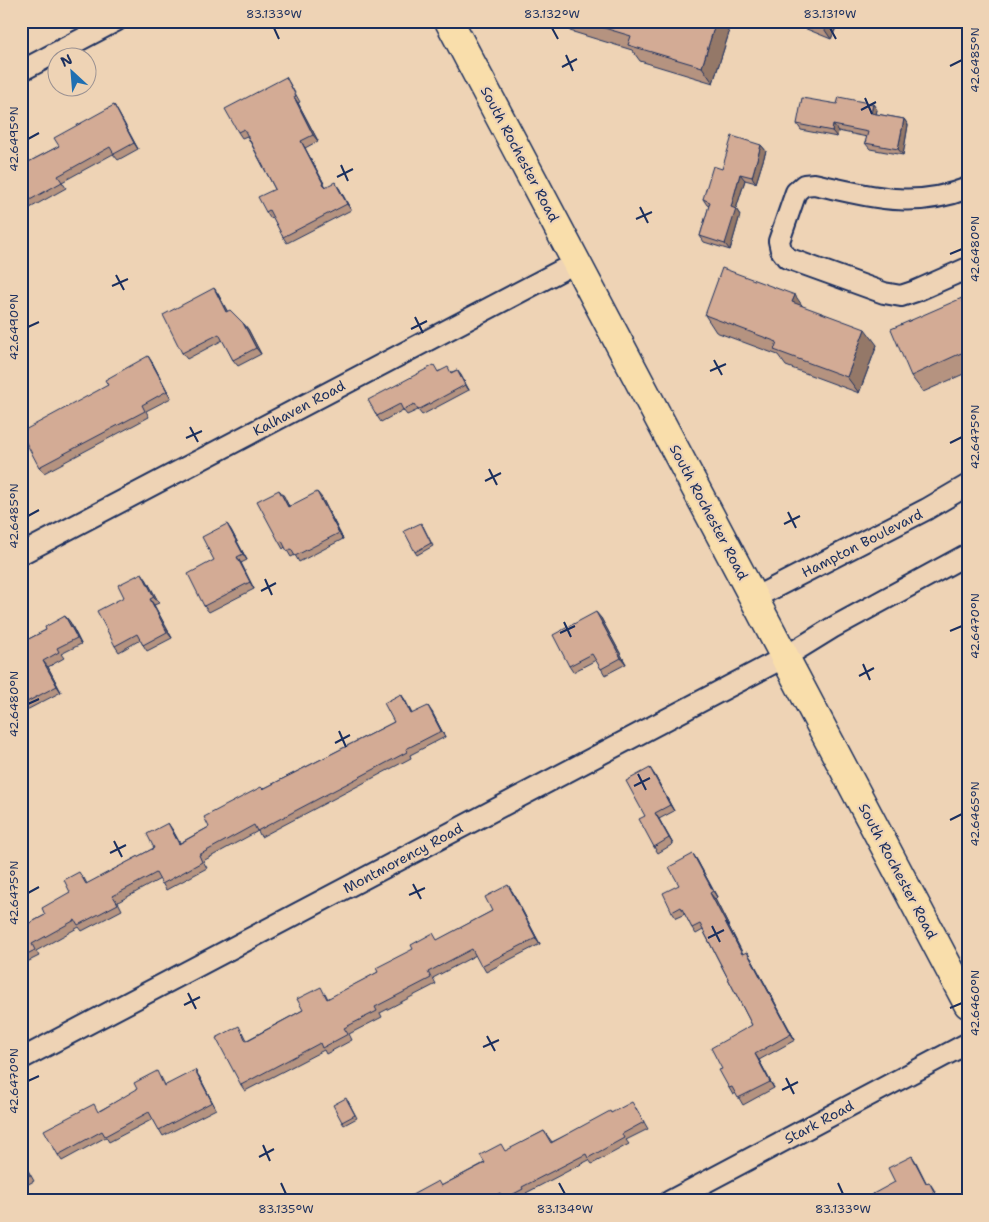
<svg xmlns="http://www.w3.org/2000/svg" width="989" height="1222" font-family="'Shantell Sans',sans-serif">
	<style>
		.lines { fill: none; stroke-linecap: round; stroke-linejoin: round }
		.street-casing { stroke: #1b2f5e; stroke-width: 24 }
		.primary-casing { stroke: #1b2f5e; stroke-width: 31 }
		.street { stroke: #eed3b5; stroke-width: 20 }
		.primary { stroke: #f9deab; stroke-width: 28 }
		.wall { fill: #b59380; stroke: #1b2f5e }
		.shaded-wall { fill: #947868; stroke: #1b2f5e }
		.building { fill: #d3ab95; stroke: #1b2f5e }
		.ticks { fill: none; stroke: #1b2f5e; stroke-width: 2 }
		.labels { text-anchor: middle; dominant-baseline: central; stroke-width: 4.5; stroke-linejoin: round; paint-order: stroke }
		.street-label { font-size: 14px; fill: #1b2f5e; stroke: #eed3b5 }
		.neatline { fill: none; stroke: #1b2f5e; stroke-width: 2 }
		.ticks-label { font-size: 12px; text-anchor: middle; fill: #1b2f5e }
	</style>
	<rect width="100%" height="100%" fill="#eed3b5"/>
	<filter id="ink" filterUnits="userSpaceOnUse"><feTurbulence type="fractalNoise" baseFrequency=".02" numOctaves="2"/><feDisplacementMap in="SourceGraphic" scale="10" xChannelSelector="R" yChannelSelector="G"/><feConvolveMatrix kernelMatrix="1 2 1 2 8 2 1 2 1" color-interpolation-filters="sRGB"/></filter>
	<g filter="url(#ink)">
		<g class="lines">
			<defs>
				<path id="street" d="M21 71 116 21
					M968 188C912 210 870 196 814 184L804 185 796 192 779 241 781 250 787 258 884 293 901 296 916 291 968 268
					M21 554 577 262
					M754 598 927 509 968 485
					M21 1059 785 657 832 628 968 554
					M670 1201 968 1043"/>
				<path id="primary" d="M449 21 968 1004"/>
			</defs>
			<!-- street casing -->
			<use href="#street" class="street-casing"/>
			<!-- primary casing -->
			<use href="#primary" class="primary-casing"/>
			<!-- street -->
			<use href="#street" class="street"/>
			<!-- primary -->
			<use href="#primary" class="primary"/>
		</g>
		<!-- wall -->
		<path class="wall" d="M563 21H721L729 33 713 83 640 61 632 50 570 31Z
			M787 21H839L831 39Z
			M286 77 290 84 300 102 298 103 318 141 305 148 326 187 339 188 351 210 287 243 283 237 273 217 270 218 266 212 275 189 247 136 242 138 238 132Z
			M837 104H873L877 110 876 114 904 119 908 125 903 155 870 149 865 143 867 137 838 131 837 137 801 130 797 124Z
			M114 105 118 112 138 149 118 160 113 154 62 182 66 188 21 213V166L59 146Z
			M761 145 766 151 756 183 745 180 736 209 740 215 730 250 704 242 700 236 709 206 707 205 703 199 722 169Z
			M214 288 218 294 227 311 243 323 248 329 261 354 238 366 233 360 223 340 187 359 182 353Z
			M962 298 964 302 968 300V372L923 392 911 376Z
			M802 306 877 345 859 393 786 366 778 355 716 332 705 315Z
			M152 362 171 398 146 411 149 417 44 473 39 467 108 385Z
			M457 370 469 390 422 415 418 410 407 415 403 410 381 422 377 416 439 371 452 372Z
			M279 490 289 506 322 498 343 539 299 562 295 555 291 557 285 547 283 549 279 542Z
			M227 524 231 530 247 560 241 563 254 589 209 612 204 606Z
			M423 526 433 546 417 555 415 552Z
			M146 579 159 603 154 605 172 638 147 651 140 640 119 652 115 646 124 597Z
			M65 616 70 622 81 644 61 654 64 658 48 667 61 692 21 713V643L46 630Z
			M601 618 626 664 605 675 596 660 573 672 569 666Z
			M401 694 405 700 412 714 432 712 445 737 410 755 411 758 261 837 258 831 203 861 207 868 166 890 160 879 118 902 122 910 82 931 79 927 36 951 39 956 21 965V928L45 915 70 892 84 878 87 884 154 848 172 829 180 843 209 827 263 789 394 722Z
			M654 774 674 811 659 819 673 844 658 853 654 847 645 816Z
			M693 854 697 860 717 897 715 899 743 954 751 958 795 1040 759 1060 774 1088 743 1105 736 1093 733 1095 729 1088 722 1069 752 1025 703 930 696 934 692 928 685 914 676 918 672 912 679 885Z
			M512 891 540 944 486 972 476 955 433 978 436 984 380 1013 382 1017 349 1034 352 1040 326 1054 324 1050 245 1091 241 1085 243 1032 247 1040 303 1010 325 993 328 999 492 911Z
			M199 1076 216 1109 163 1136 153 1119 109 1142 106 1137 62 1161 58 1155 99 1111 161 1077 165 1085Z
			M348 1101 357 1118 344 1125 342 1122Z
			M636 1108 648 1129 626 1140 629 1144 592 1164 589 1160 526 1193 528 1195 516 1201H505L504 1199 501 1201H401L441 1186 544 1131 552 1142 611 1113Z
			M21 1158 34 1181 21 1188Z"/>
		<!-- shaded-wall -->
		<path class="shaded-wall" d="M716 21H721L729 33 713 83 702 67Z
			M820 21H839L831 39 820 23Z
			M294 97 298 103 318 141 313 135Z
			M873 104 877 110 875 119 871 113Z
			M114 105 118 112 138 149 134 143Z
			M904 119 908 125 903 155 898 149Z
			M833 125 838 131 837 137 832 131Z
			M301 141 305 148 329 193 325 187Z
			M761 145 766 151 756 183 752 177Z
			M740 174 745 180 736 209 740 215 730 250 725 244 731 207Z
			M335 182 339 188 351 210 347 204Z
			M214 288 218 294 231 318 226 312Z
			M795 295 806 311 792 302Z
			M243 323 248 329 261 354 256 348Z
			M865 329 877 345 859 393 847 377Z
			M148 356 152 362 171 398 167 391Z
			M457 370 461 375 469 390 465 385Z
			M279 490 284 496 292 513 288 507Z
			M317 492 322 498 343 539 339 533Z
			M227 524 231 530 247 560 243 554Z
			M237 557 241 563 254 589 250 582Z
			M142 573 146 579 159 603 154 597Z
			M150 599 154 605 172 638 167 632Z
			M596 612 601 618 626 664 621 658Z
			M65 616 70 622 81 644 77 638Z
			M43 661 48 667 61 692 57 686Z
			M401 694 405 700 415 720 411 714Z
			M428 706 432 712 445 737 441 731Z
			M650 768 654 774 674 811 670 805Z
			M655 813 659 819 673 844 669 838Z
			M168 823 172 829 183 850 179 844Z
			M693 854 697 860 717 897 713 891Z
			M508 885 512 891 540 944 536 938Z
			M710 893 715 899 746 960 742 954Z
			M747 952 751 958 795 1040 791 1034Z
			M755 1054 759 1060 774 1088 770 1082Z
			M195 1070 199 1076 216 1109 212 1102Z
			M912 1156 916 1162 930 1190 926 1183Z
			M929 1182 933 1188 940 1201H939Z"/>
		<!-- building -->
		<path class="building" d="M581 21H716L702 67 628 45 631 36Z
			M286 77 296 96 294 97 313 135 301 141 325 187 335 182 347 204 283 237 269 210 266 212 258 197 275 189 244 129 238 132 225 109Z
			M839 97 873 104 871 113 904 119 898 149 865 143 868 132 833 125 832 131 797 124 802 98 837 104Z
			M114 105 134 143 114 154 110 147 58 176 62 182 21 205V166L59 146 54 138Z
			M732 136 761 145 752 177 740 174 731 207 736 209 725 244 700 236 710 202 703 199 713 166 722 169Z
			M722 268 795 295 792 302 865 329 847 377 774 350 777 342 705 315Z
			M214 288 226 312 230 310 243 323 256 348 233 360 219 334 182 353 163 315Z
			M962 298 963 302 968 300V350L911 376 891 329Z
			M148 356 167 391 142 405 145 411 39 467 21 433V432L108 385 105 380Z
			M434 365 438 372 448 367 451 373 457 370 465 385 418 410 414 404 403 410 400 404 377 416 368 400Z
			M279 490 288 507 317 492 339 533 295 556 291 549 287 551 282 541 279 542 257 501Z
			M421 523 431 543 415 552 404 531Z
			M227 524 243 554 237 557 250 582 204 606 188 574 214 560 202 537Z
			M142 573 154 597 150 599 167 632 143 645 137 634 115 646 97 611 124 597 118 585Z
			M596 612 621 658 601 669 592 654 569 666 553 635Z
			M65 616 77 638 57 648 59 652 43 661 57 686 21 705V643L46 630 45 627Z
			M401 694 411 714 428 706 441 731 406 749 407 752 257 831 254 825 199 855 202 862 162 884 156 873 113 896 118 904 78 925 75 920 32 944 35 950 21 957V928L45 915 42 908 70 892 64 880 79 872 86 884 154 848 147 834 168 823 179 844 209 827 204 817 261 787 263 789 394 722 384 703Z
			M650 768 670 805 655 813 669 838 654 847 639 819 645 816 626 781Z
			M693 854 713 891 710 893 742 954 747 952 791 1034 755 1054 770 1082 738 1098 732 1087 729 1088 719 1070 722 1069 711 1048 752 1025 700 924 692 928 681 907 672 912 663 893 679 885 669 867Z
			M508 885 536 938 481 966 472 949 428 972 431 978 375 1007 377 1011 344 1028 348 1034 322 1048 320 1043 241 1085 216 1038 239 1026 246 1041 303 1010 297 999 321 987 327 999 378 972 376 968 413 949 411 945 433 933 437 940 492 911 485 897Z
			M195 1070 212 1102 159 1130 149 1112 105 1136 102 1131 58 1155 44 1130 94 1104 98 1112 137 1089 134 1083 157 1071 164 1086Z
			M346 1098 355 1115 342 1122 333 1105Z
			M632 1102 644 1122 622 1134 624 1138 588 1158 586 1154 522 1187 523 1189 504 1199 500 1193 485 1201H401L438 1181 441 1186 485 1163 480 1155 501 1144 505 1151 544 1131 551 1143 610 1111 611 1113Z
			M912 1156 926 1183 929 1182 939 1201H860L895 1182 888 1168Z
			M21 1159 30 1175 21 1179Z"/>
	</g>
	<!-- ticks -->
	<path class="ticks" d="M274 28 279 39M552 28 558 39M830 28 836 39M566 55 573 71M950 66 962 60M562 67 577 59M865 98 872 114M861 110 876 102M28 139 39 133M341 165 348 181M337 177 353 169M640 207 648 223M636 219 652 212M950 254 962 249M116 275 124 290M112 286 128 279M415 317 423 333M28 327 39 322M411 329 427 321M714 360 722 375M710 371 726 364M190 427 198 442M186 438 202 431M950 443 962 437M489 469 497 485M485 481 501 473M788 512 796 528M28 516 39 510M784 524 800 516M265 579 272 595M261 591 276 583M564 622 571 637M950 631 962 626M560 633 575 626M863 664 870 680M859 676 874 668M28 704 39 699M339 731 346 747M335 743 350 735M638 774 646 790M634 786 650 778M950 820 962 814M114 841 122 857M110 853 126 845M413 884 421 899M28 893 39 887M409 895 425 888M712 926 720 942M708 938 724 930M188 993 196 1009M184 1005 200 997M950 1008 962 1003M487 1036 495 1051M483 1047 499 1040M786 1078 794 1094M28 1081 39 1076M782 1090 798 1082M263 1145 270 1161M259 1157 274 1149M281 1183 286 1194M559 1183 565 1194M838 1183 843 1194"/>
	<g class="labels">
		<!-- street labels -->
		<g class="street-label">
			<text transform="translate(520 154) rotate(62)">South Rochester Road</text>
			<text transform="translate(299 408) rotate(-28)">Kalhaven Road</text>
			<text transform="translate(709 512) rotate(62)">South Rochester Road</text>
			<text transform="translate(862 543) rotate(-27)">Hampton Boulevard</text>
			<text transform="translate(403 858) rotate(-28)">Montmorency Road</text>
			<text transform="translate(898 871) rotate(62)">South Rochester Road</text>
			<text transform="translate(819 1122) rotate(-28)">Stark Road</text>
		</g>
	</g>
	<!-- margin -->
	<rect width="989" height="1222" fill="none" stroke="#eed3b5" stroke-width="55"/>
	<!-- north arrow -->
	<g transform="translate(72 72) rotate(334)"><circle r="24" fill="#eed3b5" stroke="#9a9192"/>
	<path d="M0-4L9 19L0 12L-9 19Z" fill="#1f6fb2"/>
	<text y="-8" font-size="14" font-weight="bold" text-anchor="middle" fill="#1b2f5e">N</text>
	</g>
	<rect x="28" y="28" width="934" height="1166" class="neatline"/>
	<g class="ticks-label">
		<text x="274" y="18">83.133°W</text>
		<text x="552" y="18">83.132°W</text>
		<text x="830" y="18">83.131°W</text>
		<text transform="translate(975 60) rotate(-90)" y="4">42.6485°N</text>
		<text transform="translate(14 139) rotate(-90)" y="4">42.6495°N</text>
		<text transform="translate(975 249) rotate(-90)" y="4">42.6480°N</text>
		<text transform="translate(14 327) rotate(-90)" y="4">42.6490°N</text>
		<text transform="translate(975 437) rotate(-90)" y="4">42.6475°N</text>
		<text transform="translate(14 516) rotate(-90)" y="4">42.6485°N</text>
		<text transform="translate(975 626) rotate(-90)" y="4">42.6470°N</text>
		<text transform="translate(14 704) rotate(-90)" y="4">42.6480°N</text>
		<text transform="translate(975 814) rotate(-90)" y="4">42.6465°N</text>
		<text transform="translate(14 893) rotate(-90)" y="4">42.6475°N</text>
		<text transform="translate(975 1003) rotate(-90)" y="4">42.6460°N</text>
		<text transform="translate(14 1081) rotate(-90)" y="4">42.6470°N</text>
		<text x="286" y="1213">83.135°W</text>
		<text x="565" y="1213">83.134°W</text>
		<text x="843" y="1213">83.133°W</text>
	</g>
</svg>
